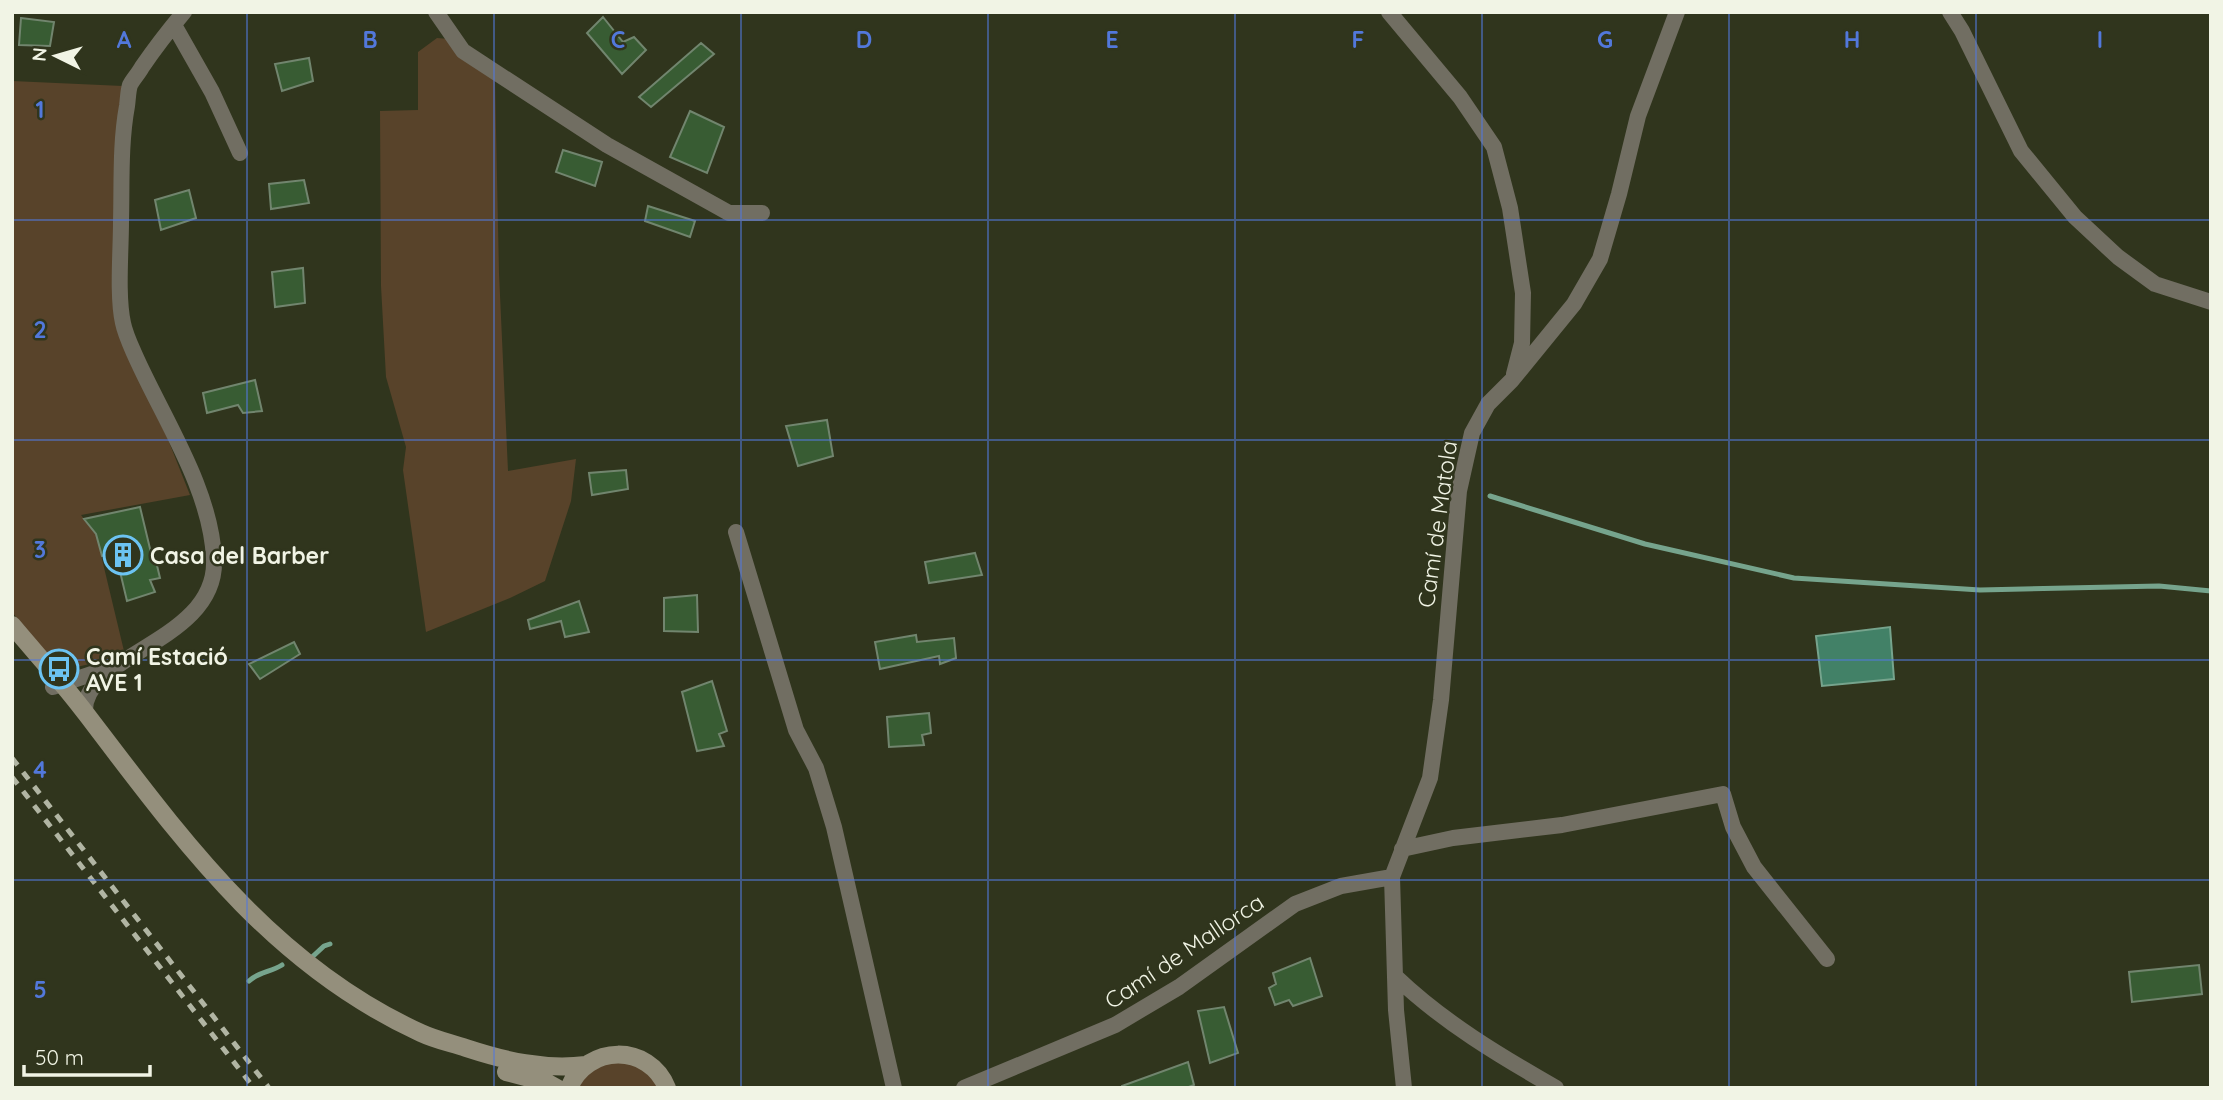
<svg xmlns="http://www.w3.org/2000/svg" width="2223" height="1100" font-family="Quicksand,sans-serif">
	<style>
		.green { fill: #58432a }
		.water { fill: #428167; stroke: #76a48d; stroke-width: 2 }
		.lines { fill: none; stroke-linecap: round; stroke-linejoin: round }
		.stream { stroke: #76a48d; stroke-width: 5 }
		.building { fill: #385c33; stroke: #71856e; stroke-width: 2 }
		.street { stroke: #716e62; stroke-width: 16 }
		.secondary { stroke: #948f7c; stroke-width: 18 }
		.rail { stroke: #b1b5a3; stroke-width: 5; stroke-dasharray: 9 9; stroke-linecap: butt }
		.grid { fill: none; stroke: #5278db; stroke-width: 2; stroke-opacity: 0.55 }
		.labels { text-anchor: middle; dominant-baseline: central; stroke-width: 5; stroke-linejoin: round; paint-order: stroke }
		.street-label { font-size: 23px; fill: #f1f4e5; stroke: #30351d }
		.poi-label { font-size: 23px; font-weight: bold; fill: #f1f4e5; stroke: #30351d; text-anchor: start }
		.grid-label { font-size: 23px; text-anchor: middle; font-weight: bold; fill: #5278db; stroke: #30351d; stroke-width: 5; stroke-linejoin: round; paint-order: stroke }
	</style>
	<rect width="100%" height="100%" fill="#30351d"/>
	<!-- green -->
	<path class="green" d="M437 38 449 39 495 81 499 273 508 471 576 459 571 501 545 581 510 598 426 632 403 470 406 447 386 377 381 286 380 111 418 110V52Z
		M12 81 123 86 121 264 133 351 190 495 81 515 96 534 124 651 102 661 60 671 12 612Z
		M600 1061 640 1063 662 1088H573Z"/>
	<!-- water -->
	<path class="water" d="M1890 627 1894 679 1822 686 1816 636Z"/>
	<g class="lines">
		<!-- stream -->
		<path class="stream" d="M1490 496 1645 544 1794 578 1980 590 2159 586 2211 591
			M310 959 324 946 330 944
			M249 981C258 972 271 972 282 965"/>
	</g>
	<!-- building -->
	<path class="building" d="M603 17 623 42 634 37 646 50 622 74 587 33Z
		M21 18 54 22 50 46 19 45Z
		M701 43 714 54 651 107 639 97Z
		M309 58 313 81 282 91 275 64Z
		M690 111 724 127 707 173 670 157Z
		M563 150 602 162 595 186 556 172Z
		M304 180 309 203 271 209 269 184Z
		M189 190 196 218 161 230 155 200Z
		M648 206 695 221 690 237 645 221Z
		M303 268 305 303 275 307 272 272Z
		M255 380 262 411 243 413 238 405 207 413 203 393Z
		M827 420 833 456 798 466 786 426Z
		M626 470 628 489 592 495 589 473Z
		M140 507 152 557H155L160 578 150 580 155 592 127 601 118 563H115L111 554 102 556 96 534 84 519Z
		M975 553 982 575 929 583 925 562Z
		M697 595 698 632 664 631V598Z
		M579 601 589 632 565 637 561 621 530 629 528 620Z
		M916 635 917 642 954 638 956 658 940 664 939 656 880 669 875 642Z
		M294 642 300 654 260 679 249 664Z
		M712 681 727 731 719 734 724 746 697 751 682 692Z
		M929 713 931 733 922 735 924 745 889 747 887 717Z
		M1310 958 1322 996 1293 1006 1289 1000 1275 1005 1269 988 1276 984 1273 973Z
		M2199 965 2202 994 2132 1002 2129 972Z
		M1224 1007 1238 1053 1210 1063 1198 1011Z
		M1188 1062 1194 1085 1186 1088H1122V1086Z"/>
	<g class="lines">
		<!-- street -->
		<path class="street" d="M436 12 463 51 607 145 729 213H762
			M1389 12 1460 97 1494 147 1510 208 1523 293 1522 343 1514 374
			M1950 12 1962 31 2021 151 2075 217 2118 257 2155 284 2211 302
			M174 25 212 92 240 153
			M736 532 796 730 816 768 834 827 894 1088
			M53 687 109 668
			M85 712C82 654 218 642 214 559 211 488 162 417 134 353 130 344 125 333 123 323 117 296 121 251 121 222 122 184 120 144 127 106 128 99 128 91 130 85 133 79 139 73 142 67 155 48 169 30 184 12
			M1402 849 1453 838 1562 825 1723 794 1733 827 1754 867 1827 959
			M1396 977C1443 1022 1500 1056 1556 1088
			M964 1088 1115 1025 1179 987 1295 904 1341 886 1392 877
			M1404 1088 1396 1010 1392 877 1430 778 1441 700 1459 491 1472 433 1488 404 1512 380 1574 304 1600 259 1619 194 1638 116 1677 12"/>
		<!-- secondary -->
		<path class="secondary" d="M12 625C37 655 64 684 87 715 183 841 272 965 421 1033 436 1040 451 1043 466 1048 506 1061 543 1070 586 1065
			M506 1072 548 1083 557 1088
			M569 1088C587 1044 649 1043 667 1088"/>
		<!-- rail -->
		<path class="rail" d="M12 758 269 1088
			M12 777 254 1088"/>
	</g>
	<!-- grid -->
	<path class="grid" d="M247 12V1088M494 12V1088M741 12V1088M988 12V1088M1235 12V1088M1482 12V1088M1729 12V1088M1976 12V1088M12 220H2211M12 440H2211M12 660H2211M12 880H2211"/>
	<!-- icons -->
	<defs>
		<symbol id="building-ring" viewBox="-11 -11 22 22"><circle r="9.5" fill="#30351d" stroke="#6cc3f2" stroke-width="1.5"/><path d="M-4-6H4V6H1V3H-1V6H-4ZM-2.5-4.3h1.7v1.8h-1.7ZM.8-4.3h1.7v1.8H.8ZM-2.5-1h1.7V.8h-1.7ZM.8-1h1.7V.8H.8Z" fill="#6cc3f2"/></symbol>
		<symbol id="bus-ring" viewBox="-11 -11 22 22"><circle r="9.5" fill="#30351d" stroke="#6cc3f2" stroke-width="1.5"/><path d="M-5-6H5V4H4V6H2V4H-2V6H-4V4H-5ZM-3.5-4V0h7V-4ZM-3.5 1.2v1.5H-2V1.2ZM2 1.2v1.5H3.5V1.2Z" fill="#6cc3f2"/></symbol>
	</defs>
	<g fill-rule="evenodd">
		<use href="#building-ring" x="101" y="533" width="44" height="44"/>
		<use href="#bus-ring" x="37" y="647" width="44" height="44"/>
	</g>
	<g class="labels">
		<!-- street labels -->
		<g class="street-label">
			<text transform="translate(1437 524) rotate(-82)">Camí de Matola</text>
			<text transform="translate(1184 951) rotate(-34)">Camí de Mallorca</text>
		</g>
		<!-- poi labels -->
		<g class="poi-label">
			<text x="150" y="555">Casa del Barber</text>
			<text x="86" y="656">Camí Estació<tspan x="86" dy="26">AVE 1</tspan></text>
		</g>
	</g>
	<g class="grid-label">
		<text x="124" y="48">A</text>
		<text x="370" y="48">B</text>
		<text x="618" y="48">C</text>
		<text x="864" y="48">D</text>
		<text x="1112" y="48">E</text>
		<text x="1358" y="48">F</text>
		<text x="1605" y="48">G</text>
		<text x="1852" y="48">H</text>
		<text x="2100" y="48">I</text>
		<text x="40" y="118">1</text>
		<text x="40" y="338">2</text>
		<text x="40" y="558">3</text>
		<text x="40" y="778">4</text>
		<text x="40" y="998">5</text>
	</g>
	<!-- border -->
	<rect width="2223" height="1100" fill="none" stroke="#f1f4e5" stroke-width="28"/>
	<!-- north arrow -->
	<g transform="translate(56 56) rotate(275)" stroke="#30351d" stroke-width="5" paint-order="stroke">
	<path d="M0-5L12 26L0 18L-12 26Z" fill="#f1f4e5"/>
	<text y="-10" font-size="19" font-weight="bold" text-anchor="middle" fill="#f1f4e5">N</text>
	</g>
	<!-- scale -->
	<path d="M24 1065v10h126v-10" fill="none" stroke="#f1f4e5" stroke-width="3.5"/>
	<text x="35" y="1065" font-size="21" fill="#f1f4e5" stroke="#30351d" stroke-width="5" paint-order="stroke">50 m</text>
</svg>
